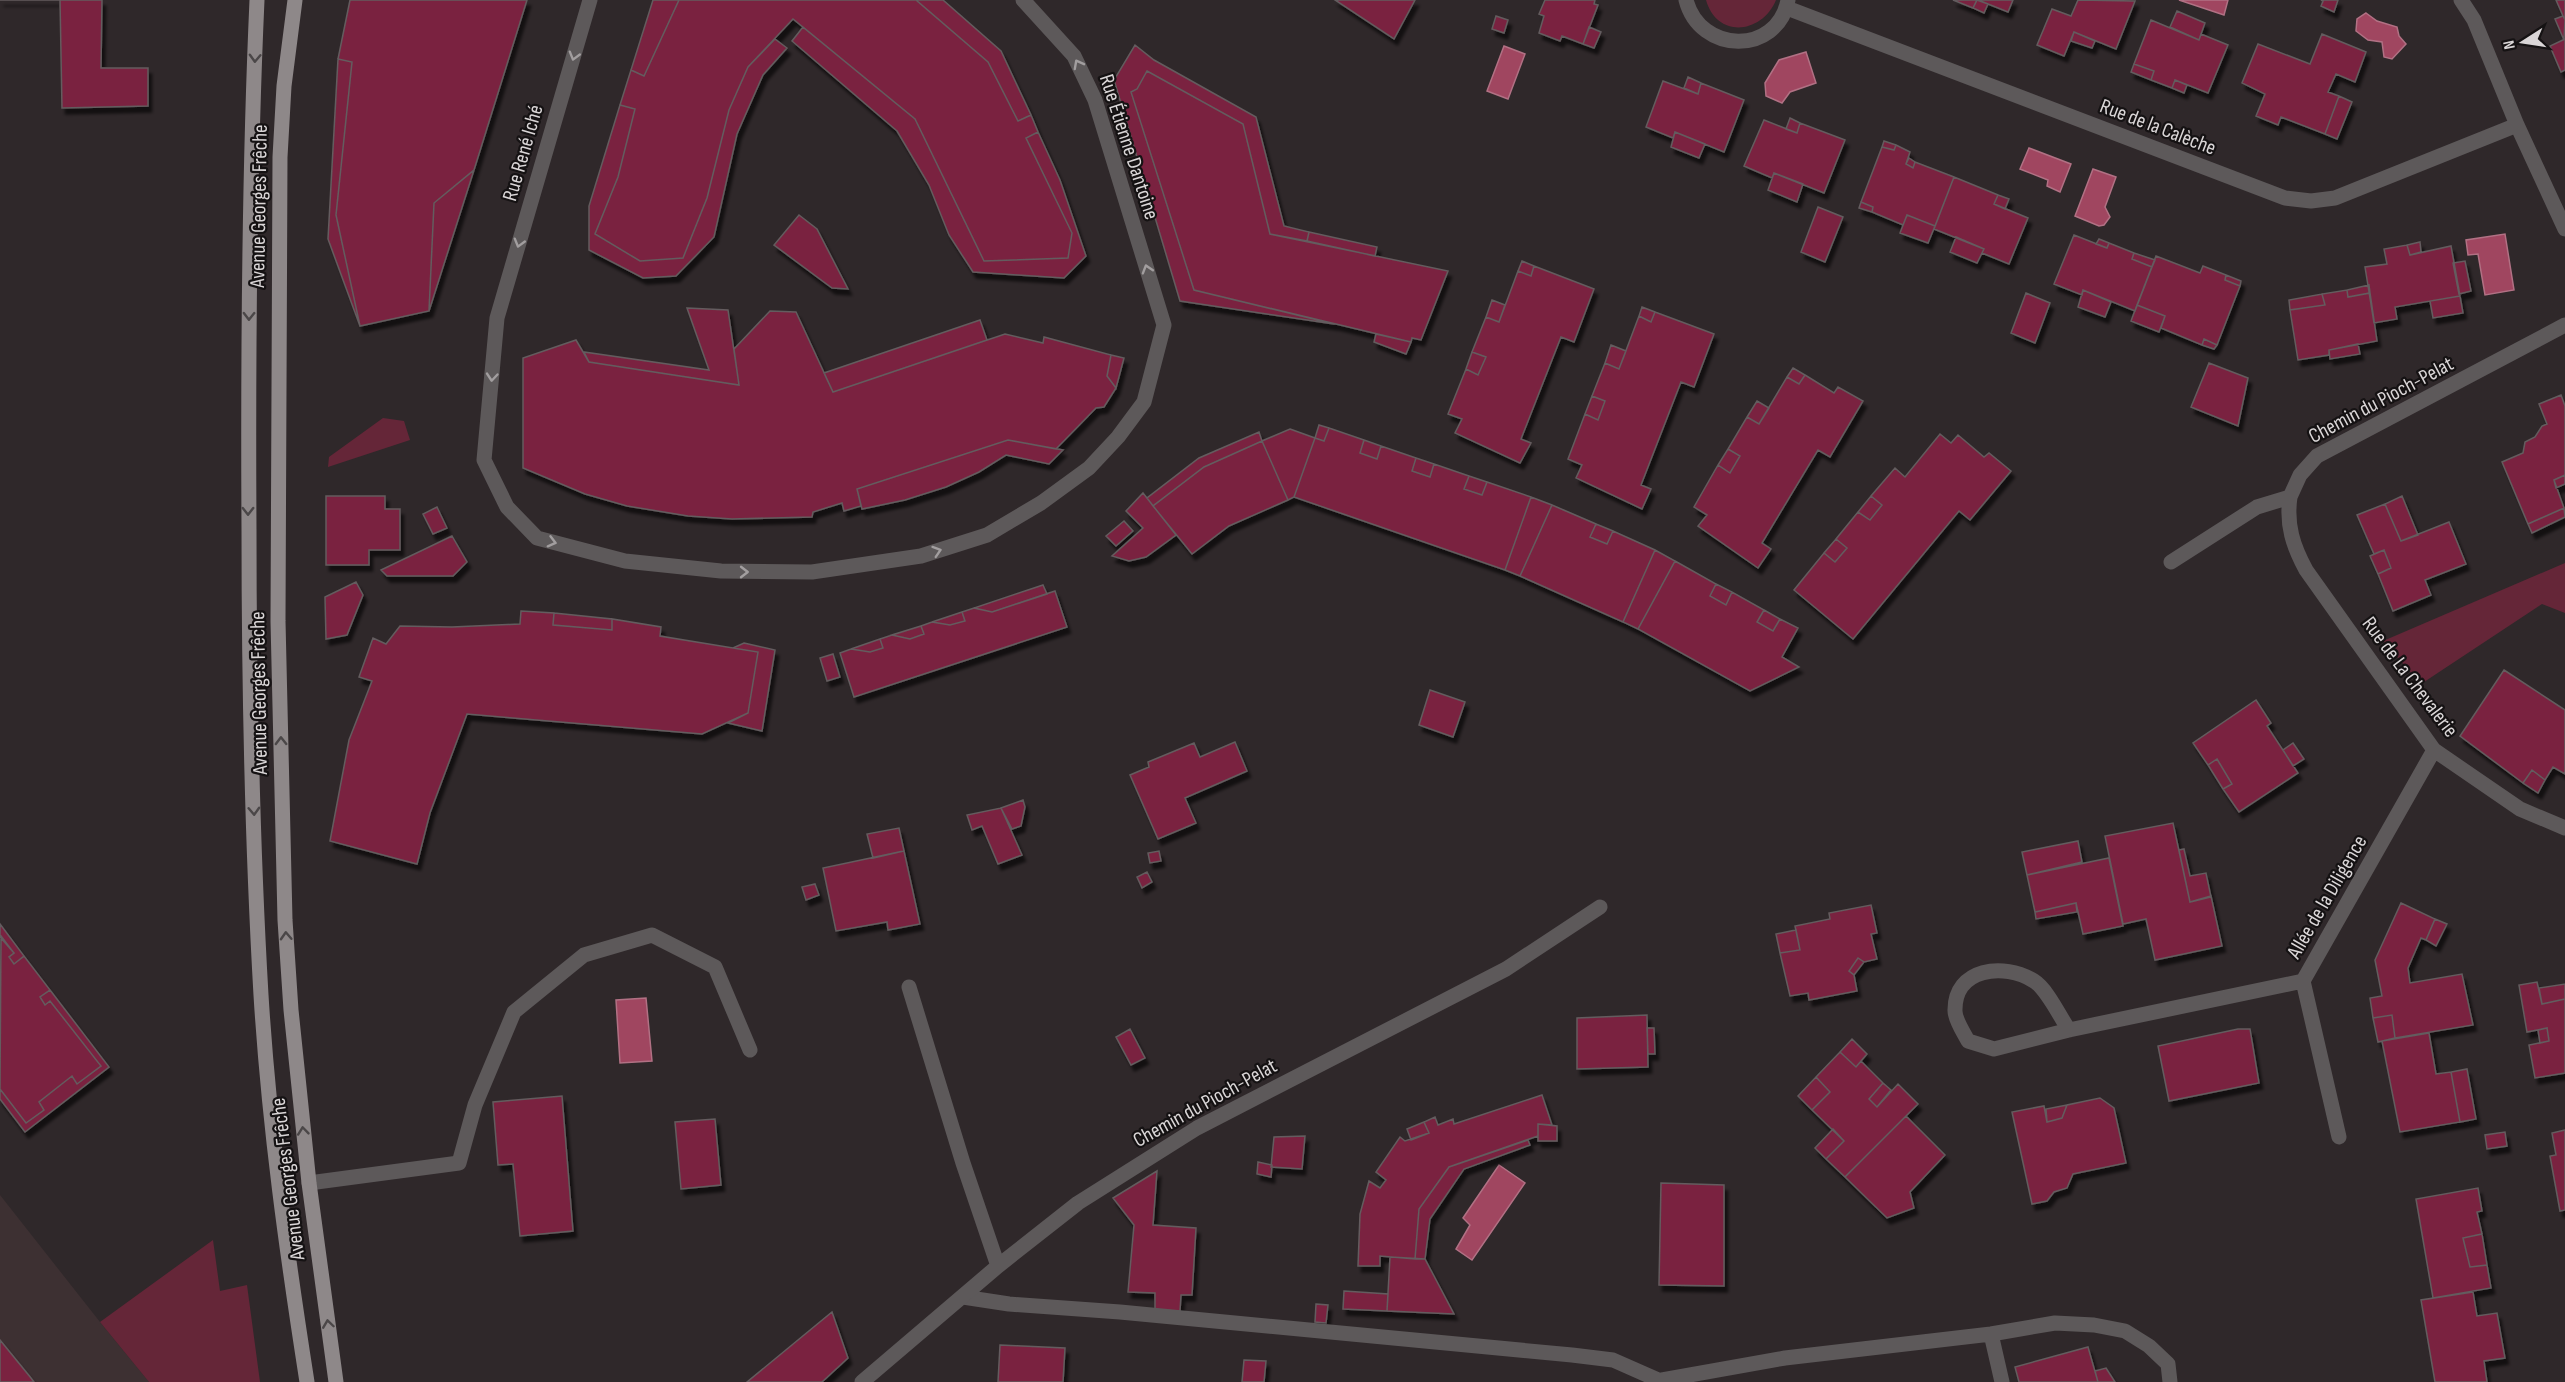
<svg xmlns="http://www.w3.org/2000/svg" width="2565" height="1382" font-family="'Sofia Sans Condensed',sans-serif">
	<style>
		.built { fill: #3d3032 }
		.green { fill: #652638 }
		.water { fill: #a04660; stroke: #b17184; stroke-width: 1.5 }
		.building { fill: #7a2340; stroke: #645c5e; stroke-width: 1.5; filter: url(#shadow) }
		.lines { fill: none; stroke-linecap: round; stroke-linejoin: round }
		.lane { stroke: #5d595a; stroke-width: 15 }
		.street { stroke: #5d595a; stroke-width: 15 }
		.primary { stroke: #8e8889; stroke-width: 15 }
		.oneway { stroke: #a29e9f }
		.oneway2 { stroke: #4b4748 }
		.labels { text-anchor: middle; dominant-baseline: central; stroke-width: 4.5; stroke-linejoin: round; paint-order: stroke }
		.street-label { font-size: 21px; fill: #dad6d7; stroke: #151213 }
	</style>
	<defs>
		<filter id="shadow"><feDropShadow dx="3.5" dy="6" stdDeviation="1.5" flood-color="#0009"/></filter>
	</defs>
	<rect width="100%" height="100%" fill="#2f282a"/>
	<!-- built -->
	<path class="built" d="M0 1195 100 1322 149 1382H0Z"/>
	<!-- green -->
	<path class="green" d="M1706 0H1776C1762 34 1717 39 1706 0Z
		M383 418 404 421 410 440 328 467 329 457Z
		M2565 563V613L2542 604 2421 684 2383 641Z
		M213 1240 220 1291 247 1285 260 1382H149L100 1322Z"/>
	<!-- water -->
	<path class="water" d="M2179 0H2228L2224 15Z
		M2366 13 2377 21 2397 27 2399 36 2406 44 2392 59 2384 57 2382 42 2368 40 2356 31 2357 19Z
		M1504 46 1525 54 1508 99 1487 91Z
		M1806 52 1816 83 1790 92 1782 103 1766 96 1765 83 1779 60Z
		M2029 148 2071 164 2060 192 2047 186 2048 180 2020 169Z
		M2093 169 2116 177 2105 207 2110 217 2104 225 2099 226 2075 216Z
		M2505 234 2514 290 2485 295 2478 254 2468 255 2466 240Z
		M646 998 652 1061 620 1063 616 1000Z
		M1499 1165 1525 1183 1472 1260 1456 1249 1470 1225 1463 1218Z"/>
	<!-- building -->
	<path class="building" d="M0 0H102L101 68H148V106L62 108 60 0Z
		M350 0H527L474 170 434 203 429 311 360 326 336 215 352 62 338 59Z
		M653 0H679L644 76 631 70Z
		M679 0H916L988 62 1018 121 1031 115 1038 132 1026 138 1072 233 1068 258 984 261 915 119 793 19 748 67 729 110 707 198 683 258 640 261 595 234 618 177 635 109 620 105 631 70 644 76Z
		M916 0H943L1001 51 1031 115 1018 121 988 62Z
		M1335 0H1415L1394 39Z
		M1545 0H1595L1594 4 1598 5 1583 44 1562 36 1560 41 1539 33 1544 16 1539 14Z
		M1953 0H1977L1973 8Z
		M1977 0 1988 4 1984 13 1973 8Z
		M1978 0H2013L2008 12Z
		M2078 0 2135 1 2116 49 2074 32 2064 56 2037 45 2052 9 2071 16Z
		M2321 0H2338L2334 12 2321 6 2323 1Z
		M2556 0H2565V20L2563 16Z
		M2177 11 2205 23 2199 40 2170 27Z
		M1496 16 1508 20 1504 33 1492 29Z
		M2563 16 2565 20 2564 40 2555 19Z
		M2151 20 2199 40 2201 34 2228 45 2208 93 2175 80 2172 88 2151 80 2154 71 2134 64Z
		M803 27 915 119 984 261 1068 258 1072 233 1026 138 1038 132 1060 180 1086 256 1064 278 973 272 949 235 929 185 897 131 792 41Z
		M1589 27 1601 32 1594 48 1583 44Z
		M2074 32 2095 41 2092 48 2071 41Z
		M2322 34 2366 52 2355 82 2336 74 2328 92 2339 96 2325 134 2281 117 2278 125 2256 116 2265 94 2242 83 2258 44 2310 64Z
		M775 39 787 48 763 75 737 134 714 237 676 276 643 278 589 250V206L620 105 635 109 618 177 595 234 640 261 683 258 707 198 729 110 748 67Z
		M2565 39V70L2561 72 2550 46Z
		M1135 45 1154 60 1256 117 1284 226 1309 232 1307 241 1270 234 1243 124 1147 71 1137 89 1131 92 1194 290 1334 324 1180 301 1114 80Z
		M338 59 352 62 336 215 360 326 328 239Z
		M2134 64 2154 71 2151 80 2131 72Z
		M1147 71 1243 124 1270 234 1448 271 1421 340 1412 338 1411 342 1194 290 1131 92 1137 89Z
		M1688 77 1701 83 1698 94 1684 88Z
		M2175 80 2187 85 2184 93 2172 88Z
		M1663 81 1698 94 1701 83 1744 100 1724 152 1675 132 1673 138 1646 127Z
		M2339 96 2352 102 2337 139 2325 134Z
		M1790 118 1800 123 1797 133 1786 129Z
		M1764 120 1797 133 1800 123 1845 140 1824 193 1774 173 1772 178 1744 166Z
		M1675 132 1705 144 1699 158 1671 147Z
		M1884 141 1896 145 1894 150 1882 147Z
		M1896 145 1910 152 1906 164 1913 168 1915 162 1954 177 1935 226 1907 215 1903 225 1872 212 1873 207 1861 202 1882 147 1894 150Z
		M1909 158 1915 162 1913 168 1906 164Z
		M474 170 429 311 434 203Z
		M1774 173 1803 184 1797 202 1768 190Z
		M1954 177 1998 195 1994 204 2028 218 2009 264 1982 253 1984 249 1934 229Z
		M1998 195 2009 199 2005 209 1994 204Z
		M1861 202 1873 207 1872 212 1859 208Z
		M1818 207 1843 217 1825 262 1801 252Z
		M799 215 817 229 848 289 832 288 774 245Z
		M1907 215 1935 226 1928 243 1900 233Z
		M1309 232 1377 247 1375 256 1307 241Z
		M2074 235 2107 248 2109 243 2134 253 2132 259 2152 267 2135 311 2083 290 2082 295 2054 284Z
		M1956 237 1984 249 1977 263 1950 252Z
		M2099 239 2109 243 2107 248 2096 244Z
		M2420 242 2421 252 2410 255 2407 245Z
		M2407 245 2410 255 2451 246 2460 296 2395 307 2397 319 2374 323 2365 267 2387 264 2384 249Z
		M2134 253 2155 260 2152 267 2132 259Z
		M2156 256 2200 273 2203 266 2226 275 2225 280 2240 286 2217 345 2204 339 2202 345 2161 328 2165 316 2137 305Z
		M1522 261 1534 266 1531 276 1518 271Z
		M2465 261 2471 291 2459 294 2453 263Z
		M1534 266 1594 289 1574 342 1561 337 1521 439 1531 443 1520 463 1455 433 1462 419 1448 414 1466 369 1478 375 1486 357 1472 352 1486 317 1499 322 1518 271 1531 276Z
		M2226 275 2241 281 2240 286 2225 280Z
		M2369 285 2370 293 2348 297 2347 290Z
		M2083 290 2111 302 2105 317 2078 307Z
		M2347 290 2348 297 2370 293 2377 341 2329 350V355L2298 360 2290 310 2325 305 2322 294Z
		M2026 293 2050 303 2035 343 2011 333Z
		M2322 294 2325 305 2290 310 2289 300Z
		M2460 296 2463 313 2433 318 2430 301Z
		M1492 300 1505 305 1499 322 1486 317Z
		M2137 305 2165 316 2159 332 2131 321Z
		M1642 307 1655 312 1651 322 1639 316Z
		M687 308 728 310 739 385 589 362 584 352 709 370Z
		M770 311 796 312 833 392 1005 334 1043 343 1044 337 1111 355 1107 376 1116 388 1104 407 1096 408 1056 449 1008 440 857 489 861 506 844 511 842 503 813 512 812 517 732 519 688 516 627 506 585 494 523 468V358L576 340 589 362 739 385 734 349Z
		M1655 312 1714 334 1694 387 1681 382 1641 485 1651 489 1642 509 1576 478 1582 465 1568 459 1585 414 1598 420 1605 401 1592 396 1605 363 1619 369 1639 316 1651 322Z
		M980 320 987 340 833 392 824 373Z
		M1376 334 1411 342 1406 354 1374 342Z
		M2204 339 2217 345 2214 349 2202 345Z
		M2358 344 2360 354 2330 359 2329 350Z
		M1611 345 1626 351 1619 369 1605 363Z
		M1472 352 1486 357 1478 375 1466 369Z
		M1111 355 1124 358 1116 388 1107 376Z
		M2209 363 2248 378 2238 426 2191 407Z
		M1793 368 1805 375 1799 384 1787 377Z
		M1805 375 1834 393 1838 387 1863 401 1830 457 1818 450 1762 543 1771 549 1758 568 1698 526 1707 515 1694 507 1718 465 1730 473 1740 456 1728 449 1747 417 1759 424 1787 377 1799 384Z
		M2561 395 2565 406V475L2554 480 2564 508 2528 524 2502 462 2523 453 2525 442 2535 437 2542 426 2547 424 2539 404Z
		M1592 396 1605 401 1598 420 1585 414Z
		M1757 401 1769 408 1759 424 1747 417Z
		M1319 425 1329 428 1324 441 1315 438Z
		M1329 428 1364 440 1360 453 1377 459 1381 446 1416 458 1412 471 1430 477 1434 464 1469 476 1464 489 1482 495 1487 482 1531 497 1505 570 1294 497 1315 438 1324 441Z
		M1290 429 1315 438 1294 497 1288 500 1262 441Z
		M1259 432 1262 441 1204 467 1153 506 1147 498 1199 458Z
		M1940 434 1951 443 1958 435 1984 457 1989 453 2011 471 1970 520 1959 511 1853 639 1794 590 1824 553 1835 562 1847 548 1836 539 1858 512 1870 520 1882 505 1871 496 1895 468 1905 477Z
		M1008 440 1063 450 1049 464 1006 455 979 472 946 487 905 500 862 509 857 489Z
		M1364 440 1381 446 1377 459 1360 453Z
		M1262 441 1288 500 1229 526 1192 554 1153 506 1204 467Z
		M1728 449 1740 456 1730 473 1718 465Z
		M1416 458 1434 464 1430 477 1412 471Z
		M2565 475V484L2556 488 2554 480Z
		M1469 476 1487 482 1482 495 1464 489Z
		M1143 493 1176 535 1146 557 1129 561 1112 556 1143 528 1126 511Z
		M326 496H385V509H400V550H369V565H326Z
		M1871 496 1882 505 1870 520 1858 512Z
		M2402 496 2418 535 2401 541 2385 504Z
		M1531 497 1552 505 1520 576 1505 570Z
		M2385 504 2401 541 2449 522 2466 564 2425 580 2431 595 2393 611 2378 574 2391 568 2384 550 2374 554 2357 515Z
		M1552 505 1596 524 1590 537 1607 544 1613 531 1655 550 1623 622 1520 576Z
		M437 507 447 528 433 534 423 514Z
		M2564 508 2565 517 2532 533 2528 524Z
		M1124 521 1133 531 1116 546 1106 536Z
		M1596 524 1613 531 1607 544 1590 537Z
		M452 536 467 562 453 576H387L381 570Z
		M1836 539 1847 548 1835 562 1824 553Z
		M1655 550 1675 561 1638 629 1623 622Z
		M2384 550 2391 568 2378 574 2370 556Z
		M1675 561 1716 584 1710 596 1726 605 1732 592 1764 610 1757 622 1773 631 1780 619 1798 628 1782 657 1799 667 1750 691 1638 629Z
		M356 582 363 595 347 635 326 639 325 597Z
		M1716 584 1732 592 1726 605 1710 596Z
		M1043 585 1047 594 992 612 974 608Z
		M1055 591 1067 627 854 697 840 653 851 649 870 652 883 648 880 639 892 635 910 639 924 634 921 626 932 622 950 625 965 621 962 612 974 608 992 612Z
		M1764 610 1780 619 1773 631 1757 622Z
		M521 611 554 613 553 625 612 630V619L661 627 660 636 758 652 748 713 702 734 467 714 430 813 417 864 330 841 349 740 372 681 359 677 373 638 386 644 400 626 452 627 520 624Z
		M962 612 965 621 950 625 932 622Z
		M554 613 612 619V630L553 625Z
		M921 626 924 634 910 639 892 635Z
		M880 639 883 648 870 652 851 649Z
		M744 643 775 650 762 731 728 723 748 713 758 652 733 648Z
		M833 654 840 677 827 681 820 658Z
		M2504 670 2565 710V774L2553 767 2545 780 2532 770 2523 783 2460 736Z
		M1430 690 1465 702 1453 737 1419 725Z
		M2256 700 2271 723 2267 726 2298 773 2239 812 2223 789 2232 784 2217 759 2208 765 2193 743Z
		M1235 742 1247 771 1185 798 1196 823 1158 839 1130 775 1149 767 1148 762 1194 743 1200 757Z
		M2293 743 2304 759 2293 766 2283 750Z
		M2217 759 2232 784 2223 789 2208 765Z
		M2532 770 2545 780 2538 793 2523 783Z
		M1023 800 1025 807 1021 826 1012 829 1001 808Z
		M1001 808 1022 855 998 864 982 826 972 830 967 815Z
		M2173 823 2190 902 2211 896 2222 946 2155 960 2146 919 2123 924 2105 836Z
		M899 828 904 851 873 858 867 834Z
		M2078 841 2082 862 2027 875 2022 852Z
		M2184 849 2190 876 2206 873 2211 897 2190 902 2179 850Z
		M904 851 920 924 888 930 887 922 836 931 823 868Z
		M1159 851 1161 861 1150 863 1148 853Z
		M2109 858 2123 926 2083 934 2076 903 2035 912 2027 875Z
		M1147 872 1152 882 1142 888 1137 877Z
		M815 884 819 895 806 900 802 887Z
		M2076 903 2077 912 2036 919 2035 912Z
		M2401 903 2435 919 2426 940 2421 938 2408 968 2410 983 2462 974 2473 1025 2395 1038 2392 1015 2373 1018 2370 998 2382 996 2375 960Z
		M1871 905 1877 933 1871 934 1877 959 1864 962 1858 958 1849 971 1854 975 1857 991 1809 1000 1808 993 1790 996 1780 953 1800 950 1795 926 1830 919 1829 913Z
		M2435 919 2447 924 2436 946 2426 940Z
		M0 924 24 956 14 964 9 957 14 953 0 937Z
		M1796 930 1800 950 1780 953 1776 934Z
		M1 936 14 953 9 957 14 964 24 956 50 990 40 997 45 1005 50 1001 101 1066 77 1084 72 1076 39 1102 44 1110 26 1123 0 1089Z
		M1858 958 1864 962 1854 975 1849 971Z
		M2537 982 2542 1004 2565 999V1073L2535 1078 2529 1045 2549 1041 2547 1028 2527 1032 2519 985Z
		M2565 984V999L2542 1004 2539 988Z
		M50 990 109 1067 25 1132 0 1099V1089L26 1123 44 1110 39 1102 72 1076 77 1084 101 1066 50 1001 45 1005 40 997Z
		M1647 1015 1648 1067 1577 1069V1018Z
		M2392 1015 2395 1038 2378 1042 2373 1018Z
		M1647 1028H1654L1655 1054H1648Z
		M2547 1028 2549 1041 2540 1043 2538 1030Z
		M1130 1029 1145 1058 1131 1065 1116 1037Z
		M2238 1029H2250L2259 1083 2169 1101 2158 1046Z
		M2429 1033 2436 1074 2451 1072 2460 1122 2400 1132 2382 1041Z
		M1852 1039 1867 1054 1856 1067 1840 1052Z
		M1840 1052 1856 1067 1861 1061 1883 1083 1869 1099 1877 1107 1898 1084 1918 1104 1845 1177 1826 1159 1844 1141 1812 1110 1830 1092 1816 1077Z
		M2467 1069 2476 1119 2460 1122 2451 1072Z
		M1816 1077 1830 1092 1812 1110 1798 1096Z
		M1883 1083 1891 1090 1877 1107 1869 1099Z
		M1542 1095 1552 1125 1538 1124V1136L1449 1167 1419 1209 1415 1259 1380 1256V1266H1358L1360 1214 1369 1181 1380 1188 1386 1180 1376 1172 1400 1137 1405 1141 1429 1133 1424 1122 1435 1117 1438 1125 1453 1119 1454 1124Z
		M562 1096 573 1231 520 1236 513 1164 498 1165 493 1102Z
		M2100 1098 2114 1108 2126 1163 2073 1174 2067 1188 2054 1192 2047 1201 2032 1204 2012 1112 2044 1106 2047 1122 2062 1118 2067 1105Z
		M2067 1105 2062 1118 2047 1122 2046 1109Z
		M1906 1116 1945 1155 1910 1192 1914 1208 1887 1218 1845 1177Z
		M715 1119 721 1185 681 1189 675 1122Z
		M1424 1122 1429 1133 1411 1140 1407 1129Z
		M1538 1124 1557 1126V1141H1538Z
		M1833 1129 1844 1141 1826 1159 1815 1148Z
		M2565 1130V1210L2560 1211 2550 1156 2556 1155 2552 1133Z
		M2505 1132 2507 1146 2487 1149 2485 1135Z
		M1305 1136 1302 1169 1271 1167 1274 1137Z
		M1528 1140 1530 1145 1464 1169 1430 1219 1425 1259H1415L1419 1209 1449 1167Z
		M1258 1162 1272 1165 1271 1177 1257 1174Z
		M1157 1171 1153 1225 1196 1228 1192 1295H1181L1180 1311 1155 1310V1293L1128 1292 1134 1225 1113 1198Z
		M1661 1183 1724 1185V1286L1659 1285Z
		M2478 1188 2482 1211 2477 1212 2482 1234 2463 1238 2470 1267 2487 1265 2491 1288 2433 1298 2416 1199Z
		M2482 1234 2487 1265 2470 1267 2463 1238Z
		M1390 1257 1425 1259 1454 1314 1387 1311Z
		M1344 1291 1388 1294 1387 1311 1343 1309Z
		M2473 1292 2477 1316 2497 1313 2505 1358 2484 1361 2487 1382H2435L2421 1300Z
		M1316 1304 1328 1305 1326 1323 1315 1322Z
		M832 1312 848 1358 822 1382H747Z
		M0 1340 31 1378 34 1382H0Z
		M1000 1345 1065 1348 1063 1382H998Z
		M2088 1347 2098 1382H2019L2015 1367Z
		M1244 1360 1266 1361 1264 1382H1242Z
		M2106 1368 2115 1382H2098L2095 1371Z"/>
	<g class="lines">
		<!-- lane -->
		<path class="lane" d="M309 1183 459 1163 475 1105 514 1012 584 955 652 935 715 967 750 1050
			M963 1297 1009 1304 1120 1312 1572 1355 1613 1360 1663 1382
			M1991 1334 2002 1382
			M1662 1380 1785 1358 1991 1334 2055 1323 2094 1325 2125 1331 2149 1346 2168 1364 2170 1382"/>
		<!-- street -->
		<path class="street" d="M590 0 497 318 484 460 507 507 537 538 625 561 721 571 812 572 921 556 987 535 1041 503 1089 468 1118 437 1144 402 1164 325 1095 100 1074 56 1023 0
			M1686 0C1700 54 1777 56 1788 0
			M2461 0 2474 20 2517 125 2565 229
			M1787 8 2285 198 2311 201 2335 198 2517 125
			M2290 497C2286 525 2293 546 2306 570L2434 750 2520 809 2565 828
			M2171 562 2257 507 2290 497 2300 475 2317 456 2565 325
			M2303 981 2339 1137
			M909 987 963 1163 998 1266
			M2069 1030C2060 1017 2047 989 2034 981 2004 962 1954 968 1955 1011 1955 1020 1964 1033 1968 1041L1994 1049 2069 1030 2303 981 2434 750
			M862 1382 998 1266 1078 1203 1197 1128 1506 969 1600 907"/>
		<!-- primary -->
		<path class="primary" d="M257 0C249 176 248 353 249 529 249 684 252 840 261 995 269 1125 287 1254 307 1382
			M295 0 284 86 280 157 278 621 285 920 291 1010 309 1183 336 1382"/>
	</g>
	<!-- one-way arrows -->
	<defs><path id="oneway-chevron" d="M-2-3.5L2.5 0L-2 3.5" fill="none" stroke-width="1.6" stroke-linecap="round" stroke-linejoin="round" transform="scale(1.5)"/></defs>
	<g class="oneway">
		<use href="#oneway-chevron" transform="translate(574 56) rotate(106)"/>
		<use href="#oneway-chevron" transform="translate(1078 64) rotate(-118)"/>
		<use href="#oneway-chevron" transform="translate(519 243) rotate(106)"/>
		<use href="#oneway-chevron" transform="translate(1147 269) rotate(-107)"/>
		<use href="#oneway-chevron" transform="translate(492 377) rotate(95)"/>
		<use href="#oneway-chevron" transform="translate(552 542) rotate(15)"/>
		<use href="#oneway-chevron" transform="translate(937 551) rotate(-18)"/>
		<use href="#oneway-chevron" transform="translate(744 572)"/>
	</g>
	<g class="oneway2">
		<use href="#oneway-chevron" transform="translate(255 58) rotate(92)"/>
		<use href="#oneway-chevron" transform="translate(249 316) rotate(91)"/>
		<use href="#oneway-chevron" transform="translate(248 511) rotate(90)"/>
		<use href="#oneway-chevron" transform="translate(281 741) rotate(-91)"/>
		<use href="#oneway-chevron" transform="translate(254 811) rotate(88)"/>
		<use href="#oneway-chevron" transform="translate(286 936) rotate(-93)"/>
		<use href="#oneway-chevron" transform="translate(303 1131) rotate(-96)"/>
		<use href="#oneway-chevron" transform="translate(328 1324) rotate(-98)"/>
	</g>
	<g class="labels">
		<!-- street labels -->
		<g class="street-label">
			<text transform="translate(2158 127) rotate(21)">Rue de la Calèche</text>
			<text transform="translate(1129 147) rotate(72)">Rue Étienne Dantoine</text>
			<text transform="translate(523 153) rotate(-74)">Rue René Iché</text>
			<text transform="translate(259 206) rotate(-89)">Avenue Georges Frêche</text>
			<text transform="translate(2381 400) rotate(-28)">Chemin du Pioch-Pelat</text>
			<text transform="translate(2410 677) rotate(53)">Rue de La Chevalerie</text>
			<text transform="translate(259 693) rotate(-91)">Avenue Georges Frêche</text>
			<text transform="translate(2327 897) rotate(-60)">Allée de la Diligence</text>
			<text transform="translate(1205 1103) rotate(-29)">Chemin du Pioch-Pelat</text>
			<text transform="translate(288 1179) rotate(-97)">Avenue Georges Frêche</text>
		</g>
	</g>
	<!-- north arrow -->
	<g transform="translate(2523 42) rotate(258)" stroke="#151213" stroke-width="4.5" paint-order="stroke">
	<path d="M0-4.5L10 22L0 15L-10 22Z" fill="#dad6d7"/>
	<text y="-9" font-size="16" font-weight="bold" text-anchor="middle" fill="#dad6d7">N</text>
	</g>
</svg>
